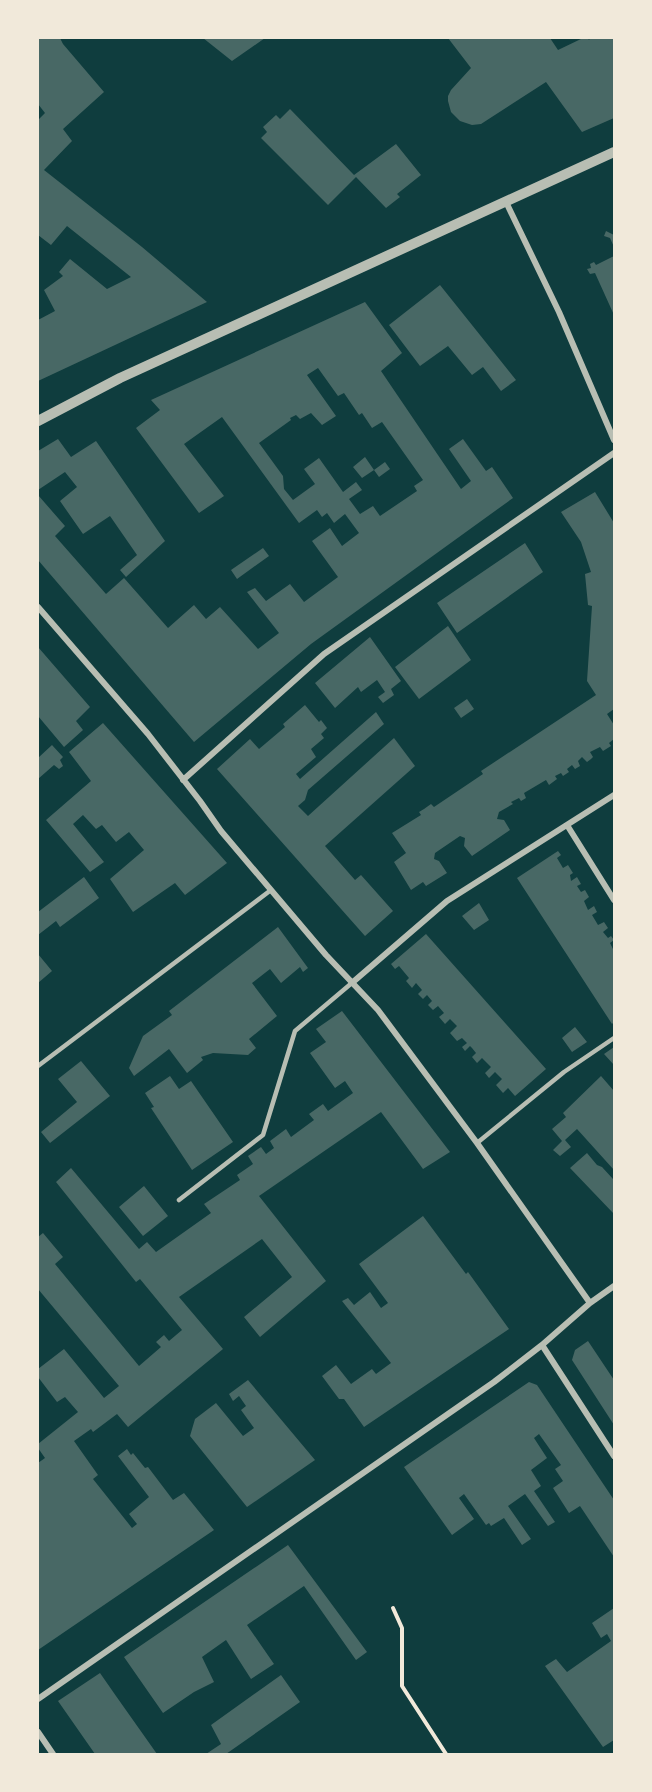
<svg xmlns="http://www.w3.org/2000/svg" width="652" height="1792" font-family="'Sofia Sans Condensed',sans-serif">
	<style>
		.building { fill: #486865; fill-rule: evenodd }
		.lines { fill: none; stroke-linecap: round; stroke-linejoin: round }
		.path { stroke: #f1e9da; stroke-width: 4 }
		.service { stroke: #b8beb3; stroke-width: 4.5 }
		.minor { stroke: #b8beb3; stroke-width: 6 }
		.tertiary { stroke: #b8beb3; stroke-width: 10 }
	</style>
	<rect width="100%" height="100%" fill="#0f3d3e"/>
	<!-- building -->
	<path class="building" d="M38 38H60L63 44 104 92 63 129 72 141 44 170 142 247 207 302 38 381V320L55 311 44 290 63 276 59 272 70 259 107 289 131 277 67 226 51 245 38 235V120L45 113 38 104Z
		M203 38H265L232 61Z
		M448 38H550L558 50 583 38H588L589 40 590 38H614V118L582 132 546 82 481 124 472 125 460 121 451 112 448 101V96L451 90 471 68Z
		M290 109 354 175 396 144 421 175 397 194 400 197 386 208 356 177 328 205 261 138 267 132 263 127 276 115 280 119Z
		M606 231 614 235V247L610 238 604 236Z
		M614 256V315L595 273 590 274 587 269 591 268 590 264 594 262 596 265Z
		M440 285 516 380 501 391 483 367 472 375 448 346 420 366 389 325Z
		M365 302 402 353 381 371 461 489 471 481 449 449 463 439 486 471 492 467 513 498 311 644 194 742 38 560V495L65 526 55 536 106 594 124 578 168 628 194 605 206 619 220 607 258 649 279 633 247 592 255 588 266 601 290 584 304 602 338 577 312 541 330 528 342 546 359 533 345 514 334 523 327 513 322 517 317 510 299 523 222 417 184 444 224 496 199 513 136 428 160 410 151 400ZM318 368 338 396 344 393 359 415 362 413 372 428 382 422 423 480 414 486 417 491 380 516 373 506 360 514 349 499 362 490 356 482 343 492 319 458 304 469 315 484 293 500 284 489 283 476 259 443 291 420 290 418 296 415 300 419 311 413 322 425 336 416 307 375Z
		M58 439 71 457 96 441 165 541 126 577 120 570 137 555 110 516 83 534 60 501 77 487 65 472 38 490V451Z
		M365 457 374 470 362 478 353 467Z
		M385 462 390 469 379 477 374 470Z
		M595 492 614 523V709L607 714 614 725V739L609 743 611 746 603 751 600 747 590 752 593 757 591 759 587 762 582 757 578 761 580 766 575 769 572 765 567 769 569 772 563 776 561 773 555 776 557 779 549 785 546 780 524 793 526 798 521 801 519 798 511 802 513 804 499 812 497 819 504 820 510 830 472 856 464 846 465 838 460 836 435 853 434 859 439 861 447 873 426 886 423 882 411 890 394 862 406 853 392 833 421 815 419 812 424 809 431 804 434 807 483 774 481 771 484 769 596 695 587 681 592 606 588 605 585 574 591 572 581 542 561 512Z
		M525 543 543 572 457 633 437 603Z
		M263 548 269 556 237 579 231 570Z
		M448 626 471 660 419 699 395 667Z
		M370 637 401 681 391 689 394 695 383 703 378 697 385 692 377 680 361 692 358 687 335 708 315 683Z
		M38 647 90 707 76 721 83 730 64 747 38 716Z
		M467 699 474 709 461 718 454 708Z
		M305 705 319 722 321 720 327 728 321 734 324 738 311 749 316 757 296 774 300 779 376 712 384 724 308 790 305 800 298 806 308 816 394 738 415 766 325 846 355 880 361 875 393 911 365 936 217 769 250 739 259 749 285 727 283 724Z
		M103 723 227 863 185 895 175 883 133 912 110 879 144 850 129 832 116 842 102 825 96 829 83 815 73 824 104 862 90 872 46 820 91 781 69 752Z
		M52 745 63 757 60 760 63 766 59 769 54 765 38 779V758Z
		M558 851 561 855 557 858 563 868 568 865 573 873 570 875 571 881 577 877 581 884 577 886 581 892 585 890 589 897 584 901 588 910 594 906 597 912 592 915 598 925 604 922 608 928 603 932 608 938 611 936 614 940 610 943 613 949 614 948V1022L612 1024 517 878Z
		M84 877 99 898 60 927 56 921 38 935V912Z
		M479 903 489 920 474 930 462 916Z
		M278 927 308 968 303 972 300 967 281 983 270 969 252 983 277 1016 249 1039 256 1048 248 1055 213 1053 201 1057 203 1060 187 1073 169 1049 134 1076 129 1068 143 1036 172 1015 169 1011Z
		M426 934 546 1069 515 1096 508 1088 503 1093 496 1085 502 1079 495 1072 489 1078 485 1073 491 1067 482 1058 477 1063 472 1057 476 1053 472 1048 470 1046 465 1051 462 1047 467 1043 462 1038 457 1041 450 1033 457 1026 450 1019 445 1024 439 1017 444 1013 438 1006 433 1010 428 1005 432 1001 427 995 423 999 418 994 422 990 416 983 412 988 406 981 409 978 399 966 395 969 391 964Z
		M38 954 52 971 38 983Z
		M342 1011 450 1152 423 1169 381 1112 259 1196 326 1281 260 1337 244 1317 292 1277 262 1239 179 1297 223 1349 128 1427 117 1414 93 1432 91 1429 74 1441 98 1475 93 1479 132 1528 137 1524 129 1514 149 1497 118 1456 127 1449 131 1455 133 1453 145 1468 148 1467 173 1500 184 1493 214 1530 38 1650V1463L45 1458 38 1448V1444L78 1412 65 1397 57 1402 38 1377V1369L64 1349 104 1398 119 1386 38 1289V1237L43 1233 63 1257 55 1264 139 1366 161 1347 156 1342 164 1335 169 1341 182 1330 140 1279 136 1282 56 1182 71 1168 139 1249 147 1242 156 1252 211 1213 204 1204 240 1180 237 1175 253 1164 248 1156 261 1147 266 1154 274 1148 270 1141 286 1129 291 1137 314 1120 309 1114 323 1104 328 1111 353 1093 345 1081 335 1088 310 1053 326 1042 316 1029Z
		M575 1027 587 1042 572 1052 562 1038Z
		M614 1047V1065L604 1054Z
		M81 1061 110 1096 50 1143 41 1132 77 1102 58 1079Z
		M170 1076 179 1089 191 1081 233 1142 192 1170 151 1108 154 1107 145 1093Z
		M601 1076 614 1091V1170L577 1129 565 1140 571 1147 560 1156 553 1150 562 1141 552 1129 566 1117 563 1113Z
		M587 1153 597 1165 602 1167 613 1179 614 1177V1214L570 1168Z
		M144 1186 168 1216 143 1236 119 1207Z
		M423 1216 466 1274 468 1272 509 1329 364 1427 344 1399H339L322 1376 336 1365 351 1384 372 1369 376 1374 391 1363 342 1301 348 1298 354 1305 370 1292 381 1308 388 1303 359 1264Z
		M588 1341 614 1380V1425L572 1360 575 1350Z
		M248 1380 315 1460 247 1507 190 1436 195 1419 216 1403 243 1436 254 1428 241 1410 246 1406 239 1396 233 1401 229 1394Z
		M529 1382 537 1385 614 1500V1557L580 1506 569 1513 553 1488 563 1481 555 1469 561 1465 539 1434 534 1438 547 1458 531 1470 541 1486 534 1491 555 1522 548 1526 525 1494 508 1506 531 1539 522 1545 504 1518 491 1526 489 1523 486 1525 464 1494 459 1498 474 1519 452 1535 404 1467Z
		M288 1545 367 1652 356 1660 304 1586 247 1625 274 1664 251 1679 226 1640 202 1657 214 1682 194 1692 163 1713 124 1657Z
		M614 1608V1740L603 1747 545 1666 556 1659 567 1672 611 1641 607 1634 601 1638 592 1623Z
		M100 1673 116 1696 157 1754H95L58 1701Z
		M281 1675 300 1702 226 1754H206L221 1744 211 1725Z"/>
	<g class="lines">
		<!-- path -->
		<path class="path" d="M393 1608 402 1628V1686L446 1754"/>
		<!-- service -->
		<path class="service" d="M38 1066 271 890
			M477 1143 564 1072 614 1038
			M179 1200 263 1135 295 1031 353 982"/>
		<!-- minor -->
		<path class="minor" d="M506 202 559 312 614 440
			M38 607 148 734 200 801 221 831 326 955 378 1010 477 1143 590 1303
			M183 780 324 654 614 453
			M567 825 614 900
			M353 982 447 901 614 795
			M542 1345 614 1456
			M38 1699 494 1382 542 1345 590 1303 614 1286
			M38 1732 53 1754"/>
		<!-- tertiary -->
		<path class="tertiary" d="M38 421 120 378 614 152"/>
	</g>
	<!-- border -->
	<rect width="652" height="1792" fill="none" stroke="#f1e9da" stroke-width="78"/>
</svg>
